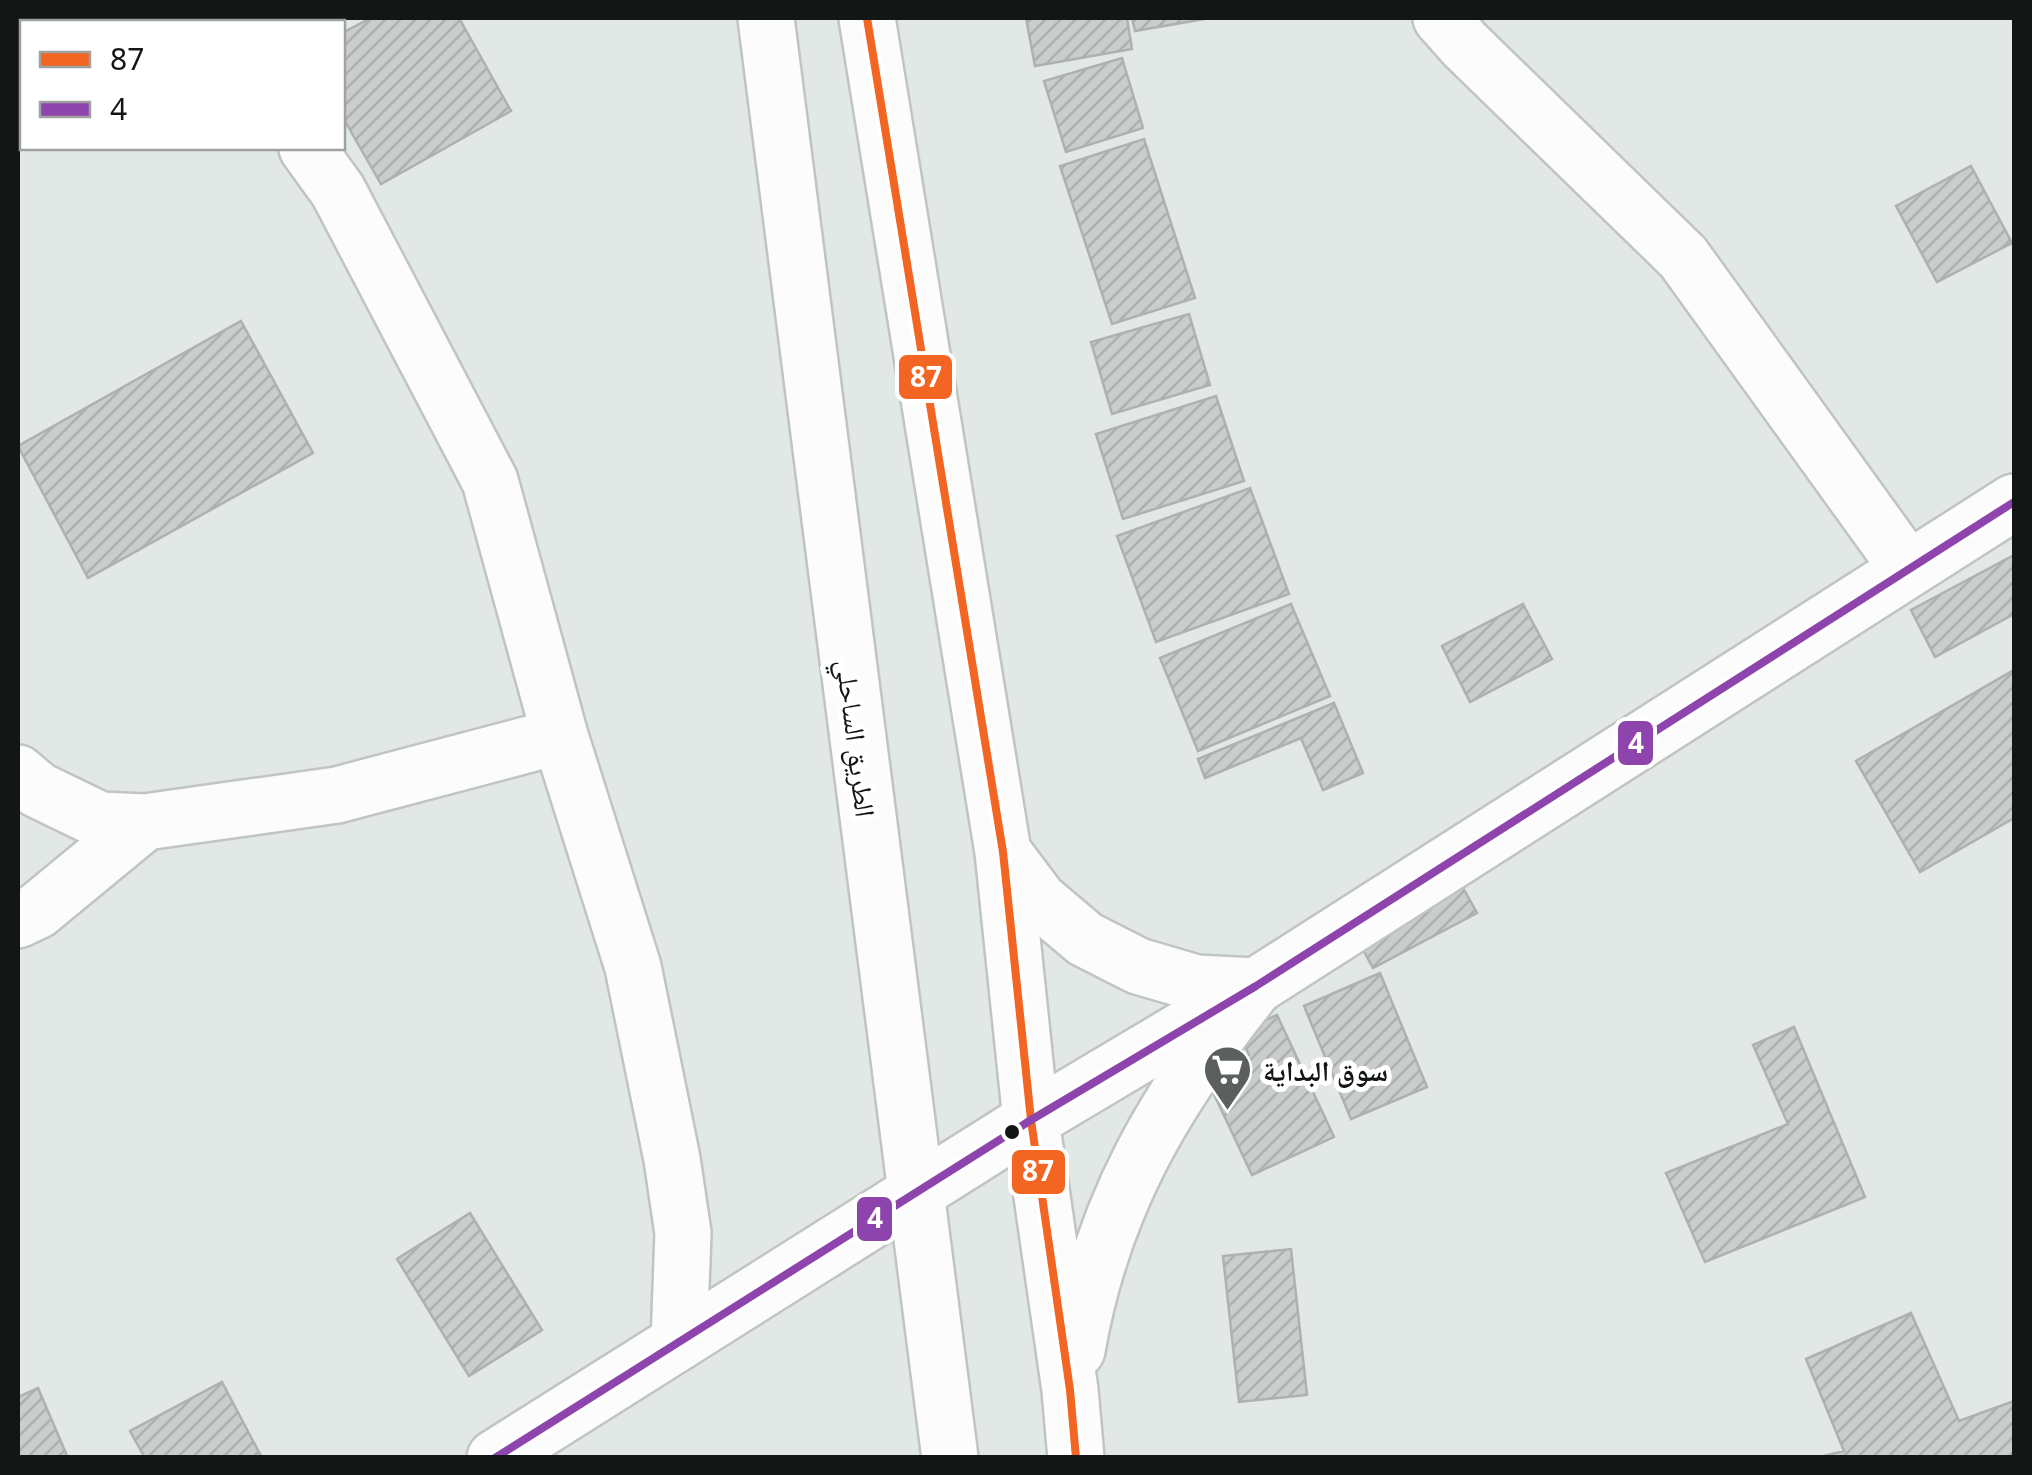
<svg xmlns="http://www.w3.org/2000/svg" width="2032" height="1475" font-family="'Noto Sans','Noto Naskh Arabic',sans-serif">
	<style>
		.building { fill: url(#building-hatch); stroke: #adb1af; stroke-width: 2.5 }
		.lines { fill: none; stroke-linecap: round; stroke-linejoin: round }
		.minor-casing { stroke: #c0c4c2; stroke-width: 60 }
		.tertiary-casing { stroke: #c0c4c2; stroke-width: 60 }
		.trunk-casing { stroke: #c0c4c2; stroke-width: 60 }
		.minor { stroke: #fbfcfb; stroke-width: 55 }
		.tertiary { stroke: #fbfcfb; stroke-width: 55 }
		.trunk { stroke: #fbfcfb; stroke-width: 55 }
		.bus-1-casing { stroke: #fff; stroke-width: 15 }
		.bus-2-casing { stroke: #fff; stroke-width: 15 }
		.bus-1 { stroke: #f26522; stroke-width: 8 }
		.bus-2 { stroke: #8e44ad; stroke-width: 8 }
		.bus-dot { fill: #121614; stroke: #fff; stroke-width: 4 }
		.labels { text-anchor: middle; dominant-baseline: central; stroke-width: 10; stroke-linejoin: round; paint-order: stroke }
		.street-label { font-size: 28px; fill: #121614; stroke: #fff }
		.poi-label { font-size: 28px; font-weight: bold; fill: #121614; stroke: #fff; text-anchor: start }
		.line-badge { stroke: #fff; stroke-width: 4 }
		.badge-label { font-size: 28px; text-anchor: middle; font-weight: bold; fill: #fff }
	</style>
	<defs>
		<pattern id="building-hatch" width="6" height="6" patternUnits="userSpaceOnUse" patternTransform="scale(2.5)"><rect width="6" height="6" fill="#c9cecc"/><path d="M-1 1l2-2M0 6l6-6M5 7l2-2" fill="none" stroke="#acb0ae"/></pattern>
	</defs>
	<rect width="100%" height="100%" fill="#e2e8e5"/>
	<!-- building -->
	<path class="building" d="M371 18H459L511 111 381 184 342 116V33Z
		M1026 18H1127L1132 49 1035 66Z
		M1132 18H1210L1135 31Z
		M1122 58 1143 128 1066 152 1044 81Z
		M1144 139 1195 298 1112 324 1060 166Z
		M1971 166 2012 243 1937 282 1896 206Z
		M1189 314 1210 385 1112 414 1091 342Z
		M241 321 313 453 88 578 18 446Z
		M1216 396 1244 481 1123 519 1096 434Z
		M1250 488 1289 594 1156 642 1117 536Z
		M2014 555V614L1935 657 1911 610Z
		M1291 604 1330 696 1198 751 1160 658Z
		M1523 604 1552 659 1470 702 1442 646Z
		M2014 670V818L1920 872 1856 761Z
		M1334 703 1363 773 1323 790 1301 738 1205 778 1198 759Z
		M1457 877 1477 913 1373 968 1354 933Z
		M1380 973 1427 1087 1351 1119 1304 1006Z
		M1277 1015 1334 1137 1252 1175 1205 1075 1249 1055 1239 1032Z
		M1794 1027 1865 1197 1705 1262 1666 1173 1788 1124 1753 1045Z
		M470 1213 542 1330 469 1376 397 1259Z
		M1291 1249 1307 1395 1239 1402 1223 1256Z
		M1911 1313 1959 1421 2014 1401V1458H1816L1844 1451 1806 1359Z
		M222 1382 262 1458H145L130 1431Z
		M38 1388 68 1458H18V1397Z"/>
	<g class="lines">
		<defs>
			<path id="minor" d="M202 18 206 22
				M1441 18 1465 45 1683 257 1908 569
				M307 148 338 191 490 481 560 736 633 967 672 1159 683 1233 679 1342
				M18 773 38 790 100 820 145 822 337 795 560 736
				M18 920 37 911 145 822"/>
			<path id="tertiary" d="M495 1458 1031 1120 1256 986 2014 502"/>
			<path id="trunk" d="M766 18 950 1458
				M867 18 1003 852 1031 1120 1070 1390 1076 1458
				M1003 852 1039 900 1085 939 1138 966 1196 983 1256 986
				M1077 1350C1102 1205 1165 1099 1256 986"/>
		</defs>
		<!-- minor casing -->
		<use href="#minor" class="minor-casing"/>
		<!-- tertiary casing -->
		<use href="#tertiary" class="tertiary-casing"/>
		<!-- trunk casing -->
		<use href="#trunk" class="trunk-casing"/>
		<!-- minor -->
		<use href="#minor" class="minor"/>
		<!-- tertiary -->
		<use href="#tertiary" class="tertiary"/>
		<!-- trunk -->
		<use href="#trunk" class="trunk"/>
		<defs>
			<path id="bus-1" d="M867 18 1003 852 1031 1120 1070 1390 1076 1458"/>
			<path id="bus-2" d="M495 1458 1031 1120 1256 986 2014 502"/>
		</defs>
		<!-- bus-1 casing -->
		<use href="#bus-1" class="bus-1-casing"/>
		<!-- bus-2 casing -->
		<use href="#bus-2" class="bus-2-casing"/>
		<!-- bus-1 -->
		<use href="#bus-1" class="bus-1"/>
		<!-- bus-2 -->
		<use href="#bus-2" class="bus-2"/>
	</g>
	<!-- icons -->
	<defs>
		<symbol id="supermarket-pin" viewBox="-11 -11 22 30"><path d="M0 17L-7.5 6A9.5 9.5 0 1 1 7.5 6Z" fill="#5b605d" stroke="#fff"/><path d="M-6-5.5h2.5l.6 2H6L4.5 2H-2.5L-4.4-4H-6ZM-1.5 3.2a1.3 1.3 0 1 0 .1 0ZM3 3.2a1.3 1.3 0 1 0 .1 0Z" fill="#fff"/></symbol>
	</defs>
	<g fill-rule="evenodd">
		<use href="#supermarket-pin" x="1200" y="1042" width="55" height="75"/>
	</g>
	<!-- markers -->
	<circle class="bus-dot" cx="1012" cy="1132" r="9"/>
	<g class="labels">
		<!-- street labels -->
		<g class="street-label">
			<text transform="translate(857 738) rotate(83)">الطريق الساحلي</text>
		</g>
		<!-- poi labels -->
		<g class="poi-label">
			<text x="1263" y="1070">سوق البداية</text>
		</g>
	</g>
	<g class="line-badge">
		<rect x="897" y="353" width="57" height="48" rx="10" fill="#f26522"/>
		<rect x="1616" y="719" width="39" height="48" rx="10" fill="#8e44ad"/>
		<rect x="1010" y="1148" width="57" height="48" rx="10" fill="#f26522"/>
		<rect x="855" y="1195" width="39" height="48" rx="10" fill="#8e44ad"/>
	</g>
	<g class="badge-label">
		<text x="926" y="387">87</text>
		<text x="1636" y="753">4</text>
		<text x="1038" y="1181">87</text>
		<text x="875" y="1228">4</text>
	</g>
	<!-- border -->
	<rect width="2032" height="1475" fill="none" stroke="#121614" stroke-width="40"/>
	<!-- legend -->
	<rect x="20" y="20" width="325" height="130" fill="#ffffff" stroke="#a0a2a1" stroke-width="2.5"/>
	<rect x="40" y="52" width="50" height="15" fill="#f26522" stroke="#a0a2a1" stroke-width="2.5"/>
	<text x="110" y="70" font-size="30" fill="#121614">87</text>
	<rect x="40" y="102" width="50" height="15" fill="#8e44ad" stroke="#a0a2a1" stroke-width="2.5"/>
	<text x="110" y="120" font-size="30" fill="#121614">4</text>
</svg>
